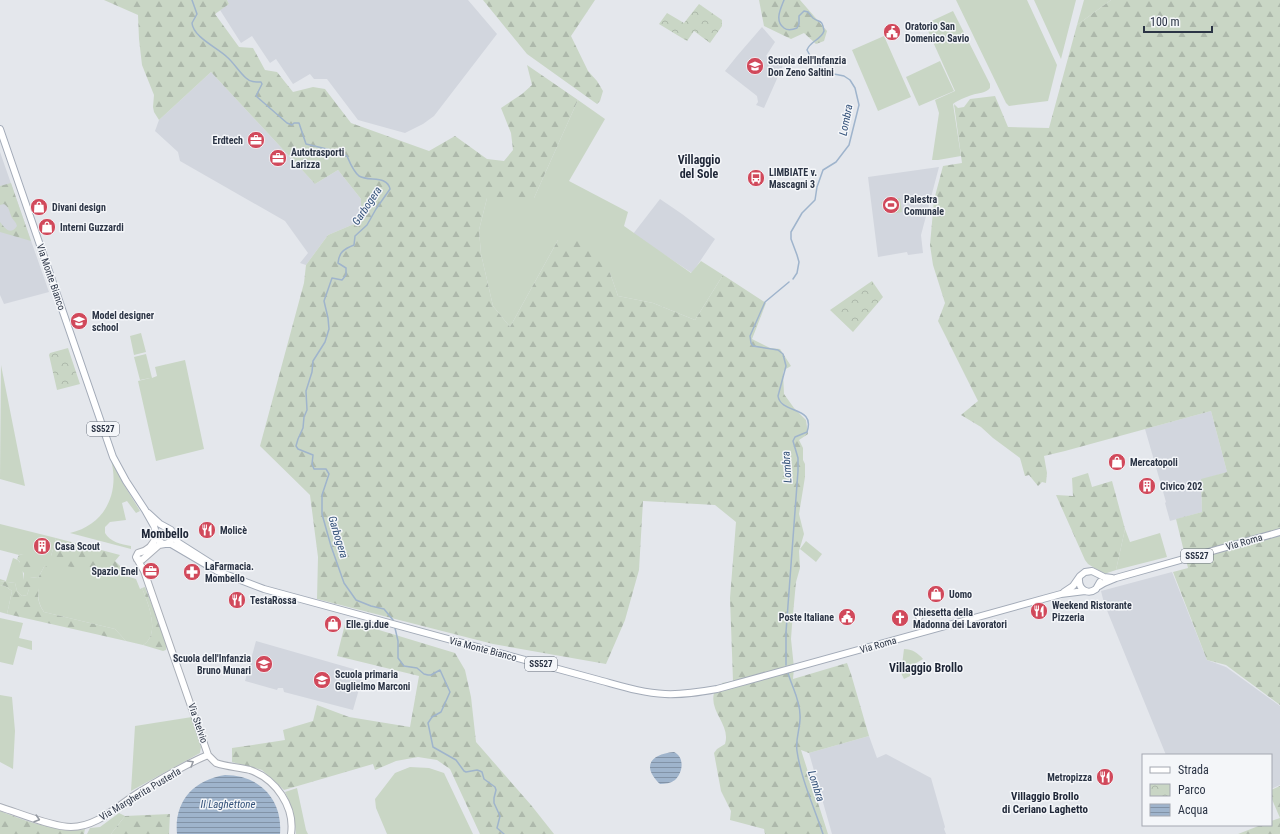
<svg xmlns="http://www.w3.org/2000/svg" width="1280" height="834" font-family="'Roboto Condensed',sans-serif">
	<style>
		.built { fill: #d2d6de }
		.green { fill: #c9d6c5 }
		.forest { fill: url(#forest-firs) }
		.park { fill: url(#park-crowns) }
		.water { fill: url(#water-rules) }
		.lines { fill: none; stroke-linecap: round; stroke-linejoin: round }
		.stream { stroke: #9fb4cc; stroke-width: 1.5 }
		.secondary-casing { stroke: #a9aeb7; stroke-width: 8 }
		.primary-casing { stroke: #a3abb8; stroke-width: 8 }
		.secondary { stroke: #fff; stroke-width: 6 }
		.primary { stroke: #fff; stroke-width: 6 }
		.oneway { stroke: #959aa2 }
		.labels { text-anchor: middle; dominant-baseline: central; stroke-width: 3; stroke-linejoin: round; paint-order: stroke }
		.shield { fill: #f4f6f9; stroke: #676e7b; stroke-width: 1 }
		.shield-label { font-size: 9px; font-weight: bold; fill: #2b3445 }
		.poi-label { font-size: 10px; font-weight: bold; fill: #2b3445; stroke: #f4f6f9; text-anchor: start }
		.street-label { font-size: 10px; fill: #2b3445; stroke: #f4f6f9 }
		.water-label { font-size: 11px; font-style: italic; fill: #34527a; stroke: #f4f6f9 }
		.neighbourhood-label { font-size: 11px; font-weight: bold; fill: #1d2536; stroke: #f4f6f9 }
		.quarter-label { font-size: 12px; font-weight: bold; fill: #1d2536; stroke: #f4f6f9 }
	</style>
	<defs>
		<pattern id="forest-firs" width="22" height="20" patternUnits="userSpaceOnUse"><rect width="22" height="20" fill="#c9d6c5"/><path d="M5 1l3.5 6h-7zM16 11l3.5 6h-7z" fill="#adb8ab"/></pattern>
		<pattern id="park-crowns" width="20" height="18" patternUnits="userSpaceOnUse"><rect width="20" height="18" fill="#c9d6c5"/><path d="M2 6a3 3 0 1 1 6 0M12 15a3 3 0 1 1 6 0" fill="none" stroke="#adb8ab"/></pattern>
		<pattern id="water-rules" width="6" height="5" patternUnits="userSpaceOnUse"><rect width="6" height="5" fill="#9fb4cc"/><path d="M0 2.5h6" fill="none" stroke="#8293a7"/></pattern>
	</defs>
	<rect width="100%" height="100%" fill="#e4e7ec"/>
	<!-- built -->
	<path class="built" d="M227 0H468L497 34 434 116 423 124 405 133 358 120 327 79H314L310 74 293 84 276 59 270 63 252 36 241 43 220 10 229 4Z
		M762 27 775 42 766 56 784 63 764 108 756 105 758 102 757 96 725 71 737 56Z
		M211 72 315 184 338 170 361 199V212L354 224 328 235 306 265 300 263 308 253 285 221 180 161 178 152 155 131 159 120Z
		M0 152 49 292 4 304 0 295Z
		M939 167 921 235 923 253 908 255 907 252 878 257 868 177Z
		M660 199 682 214 715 239 692 273 633 234Z
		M1211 411 1227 472 1201 480 1202 512 1170 521 1165 503 1166 502 1145 429Z
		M1172 572 1207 660 1226 667 1280 706V785L1271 789V755H1166L1104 603 1101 591Z
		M256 641 364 672 353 710 284 692 283 688H278L277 690 245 681Z
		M869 736 877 758 886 754 931 778 945 827 944 829 946 834H832L809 753Z"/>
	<!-- green -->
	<path class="green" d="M956 0H1027L1057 65 1048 101 1009 106 1006 103Z
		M1034 0H1076L1061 59Z
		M1084 0H1111L1077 25Z
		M953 11 990 84V88C986 93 978 93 972 95 966 97 958 100 953 104L961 156 938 160H932L939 113 935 100 955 91 925 24Z
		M884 36 911 97 878 111 852 50Z
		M940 61 954 91 919 106 906 77Z
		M578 100 605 119 569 181 628 212 624 226 691 273 701 261 723 275 695 320 653 303 618 296 610 273 558 240 510 327 493 306 481 254 479 230 487 198H534Z
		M900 198 902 212 892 214 891 209 883 210 881 202Z
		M141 333 146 352 134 355 130 336Z
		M146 354 152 378 157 376 155 367 185 360 204 449 156 461 138 381 150 378 140 380 134 357Z
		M1 365 25 486 0 479Z
		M111 460 123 483 140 511 136 513 127 501 122 503 126 520 110 522 105 527V533C110 542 121 544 131 546V549L70 533C105 525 120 493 111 460Z
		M0 524 56 538 51 556 100 573 101 568 136 579 140 589 142 588C148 603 161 634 143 645L126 641 115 629 44 612C33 597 40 581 45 565L38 578 30 577 23 554 19 555 0 550Z
		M1125 529 1130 542 1160 533 1167 557 1116 570Z
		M806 541 822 554 816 562 800 549Z
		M13 558C24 561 22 571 24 580 25 583 28 587 29 589L27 595 22 596 17 591 15 583 0 581V579L6 581Z
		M0 585 5 586 12 591 7 614 0 612Z
		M0 618 23 623 19 638 32 641V650L18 646 13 665 0 662Z
		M904 649C912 649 918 653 923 659L911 666 910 676 904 679 901 673Z
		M0 695 12 697 15 731 13 769 0 762Z
		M192 717 201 747 200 753 131 791 135 726Z
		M410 767 429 768 444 773 473 834H387L376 808 375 799 395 773Z
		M297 788 306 830 308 834H296C295 820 291 804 285 792Z
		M119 813 125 816 111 834H87L90 828 100 827Z"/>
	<!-- forest -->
	<path class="forest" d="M104 0H227L229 4 215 14 239 47 253 48 265 70 277 72 293 92 313 87 325 89 351 123 429 151 455 136 487 159 504 161 513 150 511 133 501 108 522 94 532 85 527 65 578 100 534 198H487L479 230 481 254 493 306 510 327 558 240 581 241 610 273 618 296 653 303 695 320 723 275 766 303 752 339 770 348 780 349 791 366 784 370 783 373 784 394 794 408 806 420 808 434 799 440 803 448V460L805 464V477L799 514 804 534 799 551 800 568 796 582 792 625 791 639 794 668 793 679 847 663 851 674 869 736 809 753 801 750 828 834H765L764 829 730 820 731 811 721 791 714 753 717 749 725 744C731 725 709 712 714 693L722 690V683L733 681 730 598 736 522 715 505 643 501 639 570 625 620 606 664 493 644 317 599 318 557 310 495 260 446 304 283 306 265 328 235 354 224 361 212V199L338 170 315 184 211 72 159 120 154 112 153 107 154 95 142 65 139 39 138 15Z
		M483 0H595L571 36 588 71 597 81 603 91 600 101 597 104 527 54Z
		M759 0H800L827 31 824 41 816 44 804 33 791 39 764 26Z
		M1111 0H1280V705L1226 665 1207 660 1173 572 1188 568 1176 519 1202 512 1201 479 1227 472 1211 411 1065 451 1044 456 1047 473 1046 483 1042 482 1038 486 1029 475 1025 476 1020 458 993 438 981 427 961 415 978 401 938 321 945 303 933 265 930 245 934 200 943 166 962 163 954 104 958 108 964 107 970 99 995 96 1008 127 1049 128 1077 25Z
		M11 183 31 241 0 232V222C5 228 10 236 17 226 16 222 14 221 12 218 9 212 10 208 4 204L0 205V186Z
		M1088 473 1092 487 1112 481 1125 529 1116 570 1104 574 1088 564 1085 560 1056 495 1073 496 1072 478Z
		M56 538 120 555 115 561 123 569 122 573 101 568 100 573 52 563 51 556Z
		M23 554 33 557 30 577 38 578 45 565 47 567C41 583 32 596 44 612L115 629 126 641 7 614 12 591 5 586 0 585V581L15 583 17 591 22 596 27 595 29 589H24L23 586 24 573 20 569V562L17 559 19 555Z
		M145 587 167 645 166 650 163 651 143 645C161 634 148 603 142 588Z
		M346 620 455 653 465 670 471 697 476 742 531 805 554 834H480L450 769 437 760 418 757 396 761 375 770 373 764 284 790 262 770 232 762V748L285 740 283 730 313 721 317 705 349 717 410 727 419 676 337 656Z
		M1280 786V818L1271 797V790Z
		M0 811C22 820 62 834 85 829L84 834H0Z
		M170 814 169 834H111L125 816Z
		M1280 818V834H1238L1261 825H1271V821Z"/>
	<!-- park -->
	<path class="park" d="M699 4 722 20V26L710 43 694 31 687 41 659 24 667 13 684 23Z
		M872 281 883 297 853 332 830 310Z
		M68 348 80 384 57 390 49 355 50 353Z"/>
	<!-- water -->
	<path class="water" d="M674 752C685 757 683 773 675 780 671 783 665 784 660 784 641 766 651 754 674 752Z
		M225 775C259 775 283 799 280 834H177C174 802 193 780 225 775Z"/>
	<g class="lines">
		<!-- stream -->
		<path class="stream" d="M192 0 197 14 192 23C193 37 218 48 227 57 234 63 239 72 246 78 250 82 255 82 261 82L262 84 256 96 287 123 292 125 294 123H299L306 144 335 151 347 156C350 163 353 171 359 176 369 182 387 175 390 189L376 209 367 225 355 236 354 245C344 249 339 252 338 263L346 268V275L342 280 332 278 324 301 328 318 329 329 325 342 313 361 312 372 306 391 307 410 304 417 303 428 298 439 296 446 298 449 313 455 312 464 314 469H326L329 474 322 495V514L331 546 344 583 356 600 371 606 384 609 393 620
			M784 0C781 8 774 21 784 28 788 31 792 30 797 28L799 24V16L804 11 808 12C810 14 811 16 813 18 819 23 822 18 824 31 821 40 810 41 807 50L813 61 827 72
			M793 279 797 273 799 262 797 255 791 239V232L802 213 815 200 817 187 823 170 836 162 849 145 859 105 855 88 850 80 844 76 834 74
			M395 628 398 641V658L404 666 417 668 424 674 428 675H431L440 670 450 692 441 712 432 717 428 723 433 747 456 760 464 771 466 772 477 770 480 771 482 772 484 779 495 787 496 790 494 798V803L500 816 497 828 504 834
			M786 665V632L798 471V458L793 441 795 437 807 432C816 405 781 415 778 396L786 366 783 354 778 350 753 346 751 343 750 336 765 302 789 282
			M788 673C792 687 800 700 800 715 801 727 795 738 797 751 801 779 814 807 823 834"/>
		<defs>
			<path id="secondary" d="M156 535C154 545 147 551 138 553L136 557 144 571 208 755 216 763C227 767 239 767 250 770 276 779 295 807 291 834
				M137 559 142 560 159 545 165 544
				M919 617 921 615
				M0 807C19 813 52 827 71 827 97 827 117 806 138 793 159 780 186 764 208 755"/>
			<path id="primary" d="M0 129 113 457 126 481 145 510 154 526 158 540 163 544C169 544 173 540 173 534
				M148 513 160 524 171 530 175 539 179 543 223 571
				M167 544H171L217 571 264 589 595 679C618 685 641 693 665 694 683 695 700 692 717 689L1061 594 1085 591
				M1079 580C1079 590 1088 595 1096 589L1100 582
				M1099 586 1104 583 1116 578 1280 532
				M1064 592 1073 586 1080 576 1085 572 1092 571 1104 577 1112 578"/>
		</defs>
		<!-- secondary casing -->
		<use href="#secondary" class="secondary-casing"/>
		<!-- primary casing -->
		<use href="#primary" class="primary-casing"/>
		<!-- secondary -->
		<use href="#secondary" class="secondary"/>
		<!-- primary -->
		<use href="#primary" class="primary"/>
	</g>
	<!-- one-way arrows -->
	<defs><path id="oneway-chevron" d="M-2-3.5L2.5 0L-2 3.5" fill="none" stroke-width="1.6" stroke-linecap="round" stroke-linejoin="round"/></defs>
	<g class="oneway">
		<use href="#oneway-chevron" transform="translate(191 763) rotate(-31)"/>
		<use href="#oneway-chevron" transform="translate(37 819) rotate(17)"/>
	</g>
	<!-- icons -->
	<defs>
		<symbol id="civic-disc" viewBox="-11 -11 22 22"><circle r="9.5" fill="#d1495b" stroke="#f4f6f9"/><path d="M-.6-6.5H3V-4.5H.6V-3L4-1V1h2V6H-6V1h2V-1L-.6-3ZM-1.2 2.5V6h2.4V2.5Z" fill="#fff"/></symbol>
		<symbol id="school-disc" viewBox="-11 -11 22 22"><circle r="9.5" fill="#d1495b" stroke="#f4f6f9"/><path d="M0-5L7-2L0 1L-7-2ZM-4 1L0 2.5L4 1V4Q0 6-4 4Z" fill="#fff"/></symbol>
		<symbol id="office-disc" viewBox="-11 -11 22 22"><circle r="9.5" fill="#d1495b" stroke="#f4f6f9"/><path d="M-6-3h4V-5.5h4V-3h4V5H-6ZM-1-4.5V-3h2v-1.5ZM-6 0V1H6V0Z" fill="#fff"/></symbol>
		<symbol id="bus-disc" viewBox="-11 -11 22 22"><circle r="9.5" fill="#d1495b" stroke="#f4f6f9"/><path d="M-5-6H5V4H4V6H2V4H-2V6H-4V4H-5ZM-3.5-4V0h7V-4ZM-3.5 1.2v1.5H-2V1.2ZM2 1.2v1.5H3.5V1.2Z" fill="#fff"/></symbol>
		<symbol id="stadium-disc" viewBox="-11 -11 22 22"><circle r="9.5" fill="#d1495b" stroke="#f4f6f9"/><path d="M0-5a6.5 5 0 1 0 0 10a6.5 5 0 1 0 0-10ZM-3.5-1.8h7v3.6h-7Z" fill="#fff"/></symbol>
		<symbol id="shop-disc" viewBox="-11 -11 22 22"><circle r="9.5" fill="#d1495b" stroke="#f4f6f9"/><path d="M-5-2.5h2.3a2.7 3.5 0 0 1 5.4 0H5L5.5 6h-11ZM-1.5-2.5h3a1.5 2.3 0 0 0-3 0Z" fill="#fff"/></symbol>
		<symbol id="building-disc" viewBox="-11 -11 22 22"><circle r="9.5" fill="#d1495b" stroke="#f4f6f9"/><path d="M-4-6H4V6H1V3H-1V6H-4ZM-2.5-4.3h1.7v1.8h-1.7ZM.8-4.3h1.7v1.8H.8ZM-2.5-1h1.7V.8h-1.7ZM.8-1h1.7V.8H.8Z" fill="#fff"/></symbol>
		<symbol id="restaurant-disc" viewBox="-11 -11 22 22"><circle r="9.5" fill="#d1495b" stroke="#f4f6f9"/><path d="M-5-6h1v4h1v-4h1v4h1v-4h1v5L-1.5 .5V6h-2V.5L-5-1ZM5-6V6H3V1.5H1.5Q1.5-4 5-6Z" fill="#fff"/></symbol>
		<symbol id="pharmacy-disc" viewBox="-11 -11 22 22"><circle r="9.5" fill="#d1495b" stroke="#f4f6f9"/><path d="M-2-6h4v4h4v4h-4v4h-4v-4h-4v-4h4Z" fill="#fff"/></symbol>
		<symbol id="church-disc" viewBox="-11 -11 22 22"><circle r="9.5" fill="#d1495b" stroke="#f4f6f9"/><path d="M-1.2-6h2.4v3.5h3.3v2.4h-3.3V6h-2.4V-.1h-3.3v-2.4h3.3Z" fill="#fff"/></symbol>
	</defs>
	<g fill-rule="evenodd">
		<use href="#civic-disc" x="882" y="22" width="20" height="20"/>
		<use href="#school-disc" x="745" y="56" width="20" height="20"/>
		<use href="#office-disc" x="246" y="130" width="20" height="20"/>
		<use href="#office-disc" x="268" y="148" width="20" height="20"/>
		<use href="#bus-disc" x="746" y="168" width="20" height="20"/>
		<use href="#stadium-disc" x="881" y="195" width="20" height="20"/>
		<use href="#shop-disc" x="29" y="197" width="20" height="20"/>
		<use href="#shop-disc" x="37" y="217" width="20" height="20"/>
		<use href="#school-disc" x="69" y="311" width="20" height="20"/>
		<use href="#shop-disc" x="1107" y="452" width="20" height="20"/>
		<use href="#building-disc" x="1137" y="476" width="20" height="20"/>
		<use href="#restaurant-disc" x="197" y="520" width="20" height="20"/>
		<use href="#building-disc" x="32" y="536" width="20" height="20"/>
		<use href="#office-disc" x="141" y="561" width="20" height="20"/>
		<use href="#pharmacy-disc" x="182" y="562" width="20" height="20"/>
		<use href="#shop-disc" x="926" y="584" width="20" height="20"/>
		<use href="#restaurant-disc" x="227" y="590" width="20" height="20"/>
		<use href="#restaurant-disc" x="1029" y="601" width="20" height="20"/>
		<use href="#civic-disc" x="837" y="607" width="20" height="20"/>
		<use href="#church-disc" x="890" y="608" width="20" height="20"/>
		<use href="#shop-disc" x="323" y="614" width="20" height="20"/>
		<use href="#school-disc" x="254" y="654" width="20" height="20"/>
		<use href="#school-disc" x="312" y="670" width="20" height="20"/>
		<use href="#restaurant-disc" x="1095" y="767" width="20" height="20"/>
	</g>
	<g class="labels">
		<!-- shield labels -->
		<g class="shield">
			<rect x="87" y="422" width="32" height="14" rx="3"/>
			<rect x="1181" y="549" width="32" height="14" rx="3"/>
			<rect x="525" y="657" width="32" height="14" rx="3"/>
		</g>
		<g class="shield-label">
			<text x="103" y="429">SS527</text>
			<text x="1197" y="556">SS527</text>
			<text x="541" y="664">SS527</text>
		</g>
		<!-- poi labels -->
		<g class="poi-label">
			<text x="905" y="26">Oratorio San<tspan x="905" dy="12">Domenico Savio</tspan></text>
			<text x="768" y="60">Scuola dell'Infanzia<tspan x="768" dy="12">Don Zeno Saltini</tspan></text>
			<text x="243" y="140" text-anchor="end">Erdtech</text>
			<text x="291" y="152">Autotrasporti<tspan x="291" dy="12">Larizza</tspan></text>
			<text x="769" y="172">LIMBIATE v.<tspan x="769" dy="12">Mascagni 3</tspan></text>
			<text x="904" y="199">Palestra<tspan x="904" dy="12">Comunale</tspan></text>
			<text x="52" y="207">Divani design</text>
			<text x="60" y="227">Interni Guzzardi</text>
			<text x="92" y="315">Model designer<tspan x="92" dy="12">school</tspan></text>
			<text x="1130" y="462">Mercatopoli</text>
			<text x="1160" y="486">Civico 202</text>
			<text x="220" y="530">Molicè</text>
			<text x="55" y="546">Casa Scout</text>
			<text x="205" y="566">LaFarmacia.<tspan x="205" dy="12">Mombello</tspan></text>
			<text x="138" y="571" text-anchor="end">Spazio Enel</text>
			<text x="949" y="594">Uomo</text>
			<text x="250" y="600">TestaRossa</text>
			<text x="1052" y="605">Weekend Ristorante<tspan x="1052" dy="12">Pizzeria</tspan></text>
			<text x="913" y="612">Chiesetta della<tspan x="913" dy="12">Madonna dei Lavoratori</tspan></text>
			<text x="834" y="617" text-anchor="end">Poste Italiane</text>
			<text x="346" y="624">Elle.gi.due</text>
			<text x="251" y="658" text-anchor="end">Scuola dell'Infanzia<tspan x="251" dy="12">Bruno Munari</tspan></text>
			<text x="335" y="674">Scuola primaria<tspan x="335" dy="12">Guglielmo Marconi</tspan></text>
			<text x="1092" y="777" text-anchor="end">Metropizza</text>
		</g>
		<!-- street labels -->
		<g class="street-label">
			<text transform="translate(51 277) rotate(71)">Via Monte Bianco</text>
			<text transform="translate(1244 542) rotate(-16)">Via Roma</text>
			<text transform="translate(878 645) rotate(-16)">Via Roma</text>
			<text transform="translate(483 649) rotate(15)">Via Monte Bianco</text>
			<text transform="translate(198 723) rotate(71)">Via Stelvio</text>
			<text transform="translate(140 794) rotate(-31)">Via Margherita Pusterla</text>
		</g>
		<!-- water labels -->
		<g class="water-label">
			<text transform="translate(846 120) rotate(-79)">Lombra</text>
			<text transform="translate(367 206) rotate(-56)">Garbogera</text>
			<text transform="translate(787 467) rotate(-94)">Lombra</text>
			<text transform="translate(338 537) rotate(73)">Garbogera</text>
			<text transform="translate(816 786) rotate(72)">Lombra</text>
			<text x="228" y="804">Il Laghettone</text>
		</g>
		<!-- neighbourhood labels -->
		<g class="neighbourhood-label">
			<text x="1045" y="796">Villaggio Brollo<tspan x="1045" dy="13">di Ceriano Laghetto</tspan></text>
		</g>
		<!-- quarter labels -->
		<g class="quarter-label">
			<text x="699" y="160">Villaggio<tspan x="699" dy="14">del Sole</tspan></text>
			<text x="165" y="534">Mombello</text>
			<text x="926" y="668">Villaggio Brollo</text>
		</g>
	</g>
	<!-- legend -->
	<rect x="1142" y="754" width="130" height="72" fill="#f4f6f9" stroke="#a4a8b1"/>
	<rect x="1150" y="767" width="20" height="6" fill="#ffffff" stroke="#a4a8b1"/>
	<text x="1178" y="774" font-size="12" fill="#2b3445">Strada</text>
	<rect x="1150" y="784" width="20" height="12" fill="url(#park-crowns)" stroke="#a4a8b1"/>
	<text x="1178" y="794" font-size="12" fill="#2b3445">Parco</text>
	<rect x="1150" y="804" width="20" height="12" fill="url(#water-rules)" stroke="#a4a8b1"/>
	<text x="1178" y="814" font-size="12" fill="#2b3445">Acqua</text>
	<!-- scale -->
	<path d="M1144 26v6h68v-6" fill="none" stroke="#2b3445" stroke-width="2"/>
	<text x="1150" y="26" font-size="12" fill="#2b3445" stroke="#f4f6f9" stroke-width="3" paint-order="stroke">100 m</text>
</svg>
